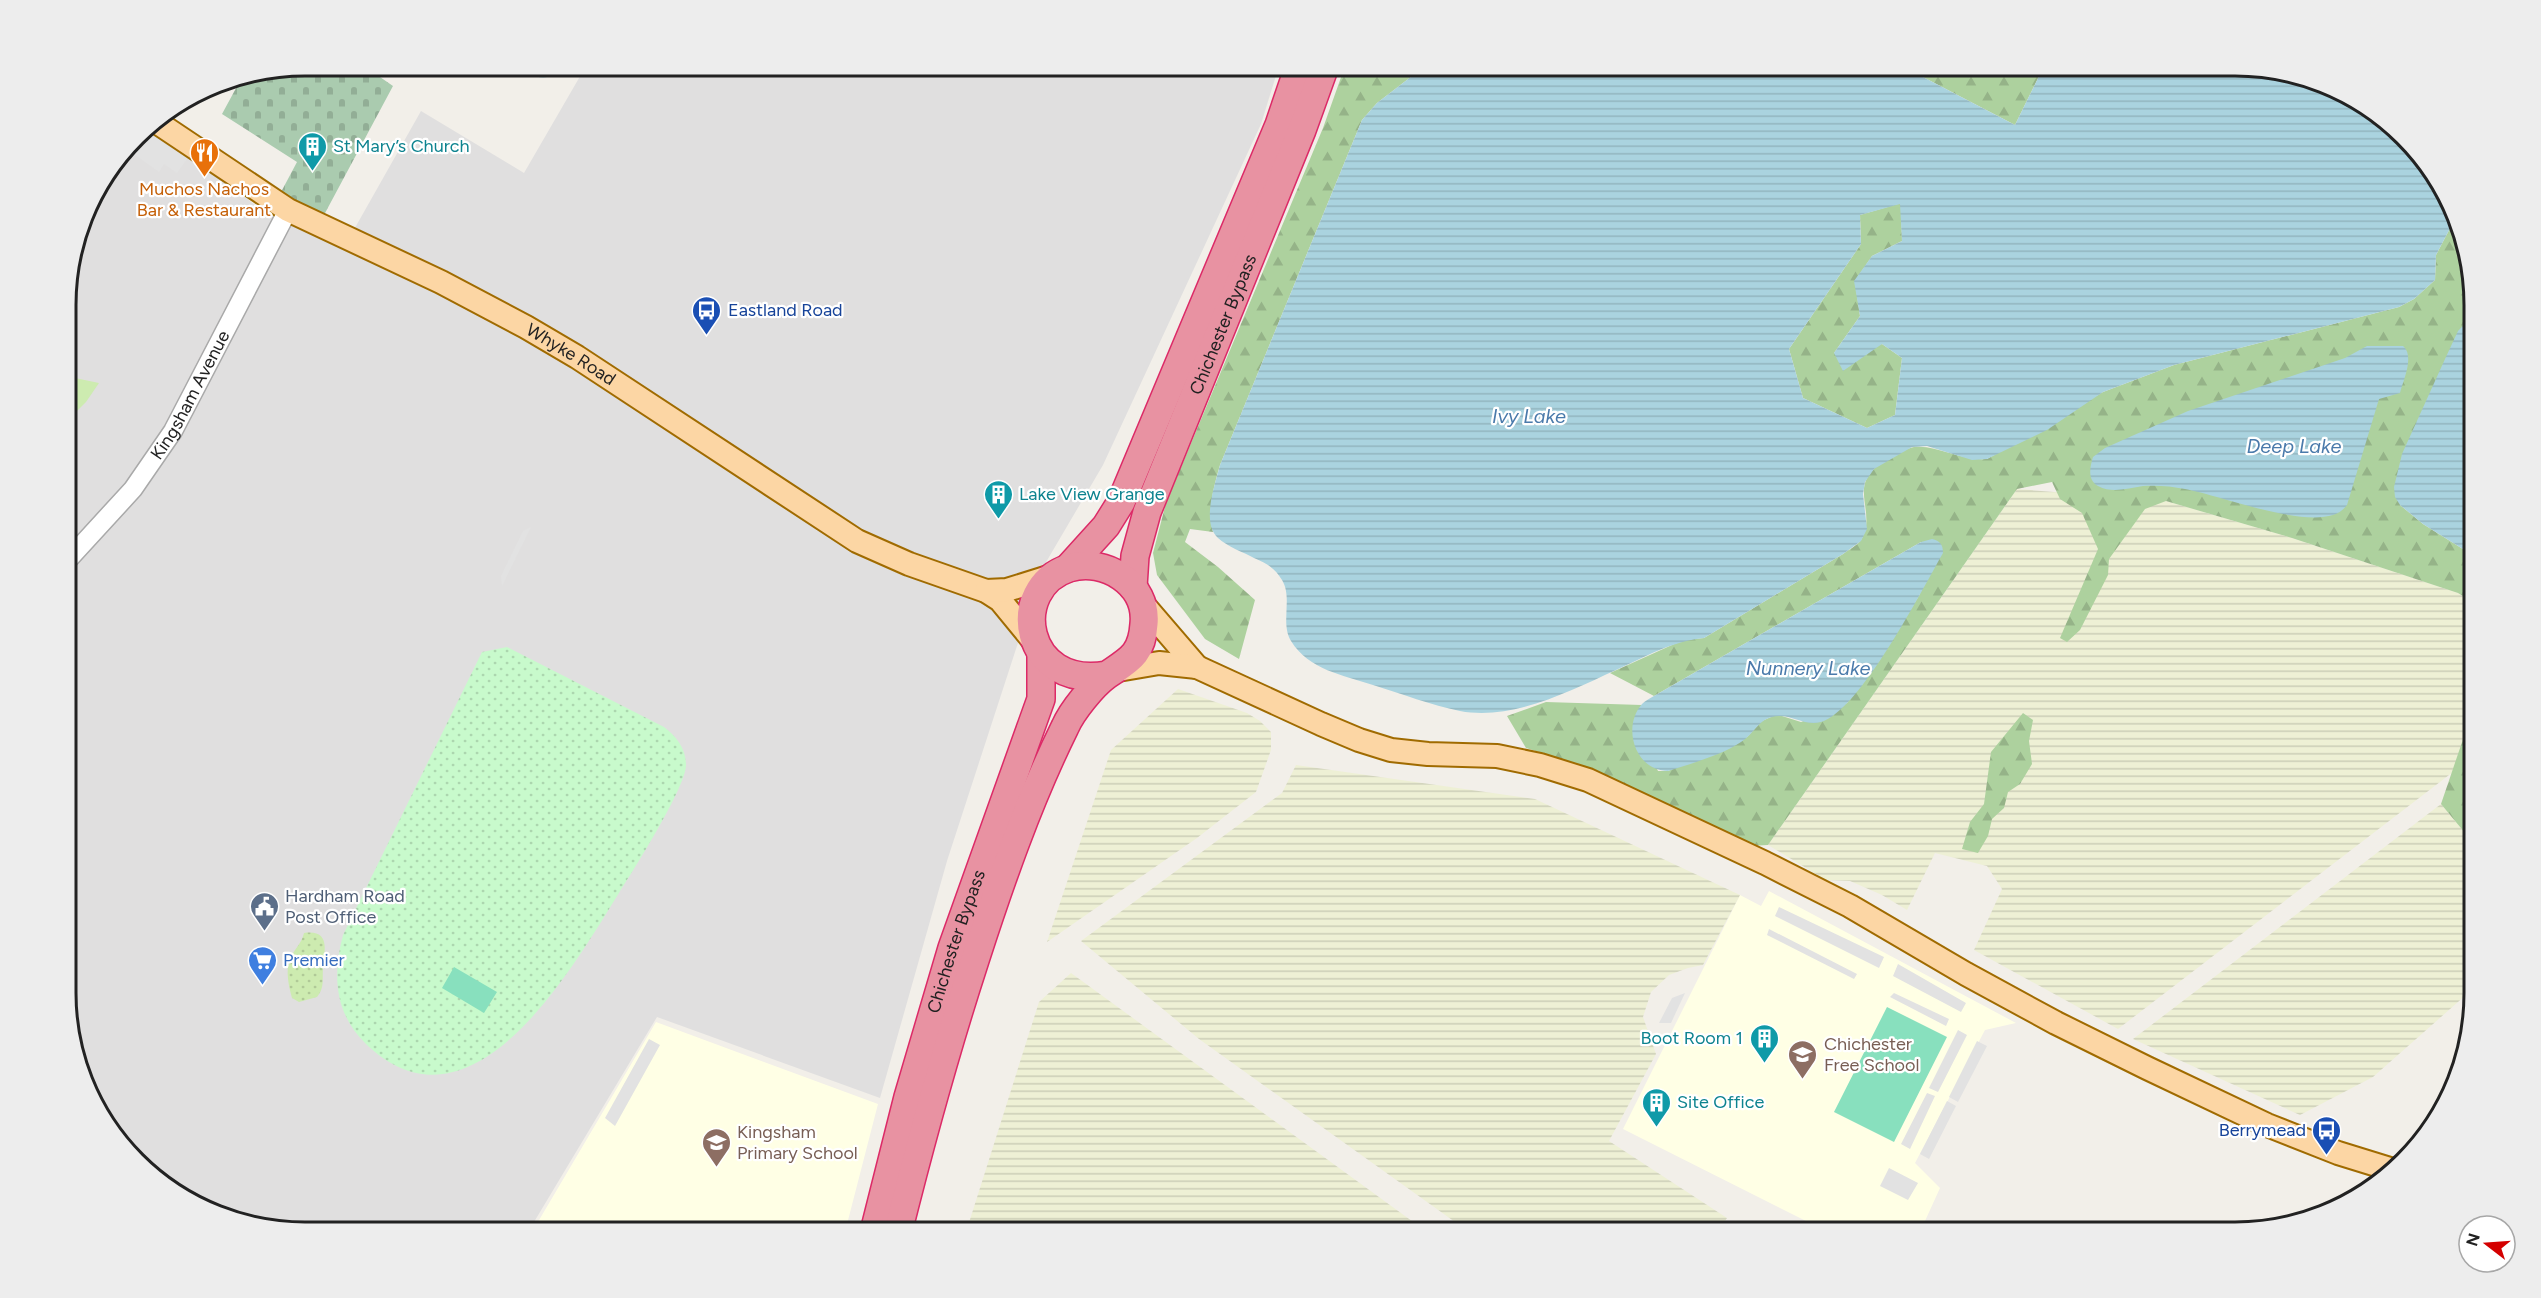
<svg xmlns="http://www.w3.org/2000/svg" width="2541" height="1298" font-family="Figtree,sans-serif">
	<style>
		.residential { fill: #e0dfdf }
		.education { fill: #ffffe5 }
		.farmland { fill: url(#farmland-rules) }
		.grass { fill: url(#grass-dots) }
		.forest { fill: url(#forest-firs) }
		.cemetery { fill: url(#cemetery-stones) }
		.park { fill: url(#park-dots) }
		.garden { fill: #cdebb0 }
		.pitch { fill: #88e0be }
		.parking { fill: #e2e2e2 }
		.water { fill: url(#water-rules); fill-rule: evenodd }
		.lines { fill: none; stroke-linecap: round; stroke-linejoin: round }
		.minor-casing { stroke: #a9a9a9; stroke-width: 21 }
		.major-casing { stroke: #a06b00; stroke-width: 26 }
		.highway-casing { stroke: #dc2a67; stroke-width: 30 }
		.minor { stroke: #fff; stroke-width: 18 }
		.major { stroke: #fcd6a4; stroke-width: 22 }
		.highway { stroke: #e892a2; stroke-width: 27 }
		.labels { text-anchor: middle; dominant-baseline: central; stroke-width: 4.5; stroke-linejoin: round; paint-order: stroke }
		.culture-label { font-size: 18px; fill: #0d838f; stroke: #fff; text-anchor: start }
		.food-label { font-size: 18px; fill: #c56008; stroke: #fff }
		.transit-label { font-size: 18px; fill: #164399; stroke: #fff; text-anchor: start }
		.street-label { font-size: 18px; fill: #222; stroke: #fff }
		.service-label { font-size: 18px; fill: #4e5e75; stroke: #fff; text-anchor: start }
		.shop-label { font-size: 18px; fill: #366cbe; stroke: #fff; text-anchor: start }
		.education-label { font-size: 18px; fill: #785e54; stroke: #fff; text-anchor: start }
		.water-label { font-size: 20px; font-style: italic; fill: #4a7aab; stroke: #fff }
		.rim { fill: none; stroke: #222; stroke-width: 3 }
	</style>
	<defs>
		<pattern id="farmland-rules" width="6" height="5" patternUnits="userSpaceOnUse" patternTransform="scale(1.5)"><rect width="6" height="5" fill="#eef0d5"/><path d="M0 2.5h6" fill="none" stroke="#ccceb7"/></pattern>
		<pattern id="grass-dots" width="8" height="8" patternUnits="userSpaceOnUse" patternTransform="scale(1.5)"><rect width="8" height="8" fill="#cdebb0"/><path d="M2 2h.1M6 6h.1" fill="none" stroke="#b0c997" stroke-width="1.8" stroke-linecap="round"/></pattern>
		<pattern id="forest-firs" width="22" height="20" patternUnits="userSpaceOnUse" patternTransform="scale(1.5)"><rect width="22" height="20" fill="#add19e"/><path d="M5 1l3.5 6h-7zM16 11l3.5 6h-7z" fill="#95b388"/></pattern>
		<pattern id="cemetery-stones" width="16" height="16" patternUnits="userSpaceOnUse" patternTransform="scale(1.5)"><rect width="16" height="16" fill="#aacbaf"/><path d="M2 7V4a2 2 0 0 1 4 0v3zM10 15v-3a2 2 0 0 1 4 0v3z" fill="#92ae96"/></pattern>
		<pattern id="park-dots" width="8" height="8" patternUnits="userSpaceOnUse" patternTransform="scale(1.5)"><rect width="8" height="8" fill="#c8facc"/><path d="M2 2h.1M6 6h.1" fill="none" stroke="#acd6af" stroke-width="1.8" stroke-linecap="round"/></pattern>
		<pattern id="water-rules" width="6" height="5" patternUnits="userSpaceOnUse" patternTransform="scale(1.5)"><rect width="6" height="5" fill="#aad3df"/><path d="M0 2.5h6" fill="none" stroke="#92b5bf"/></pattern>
	</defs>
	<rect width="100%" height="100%" fill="#f2efe9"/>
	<!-- residential -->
	<path class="residential" d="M586 66H1279L1261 124 1103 465 1042 569 947 861 880 1098 657 1017 528 1232H306L200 1207 115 1138 84 1084 68 1024 67 290 91 199 147 126 223 180 259 208 343 249 421 111 524 173Z"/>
	<!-- education -->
	<path class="education" d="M1769 891 2016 1023 1985 1030 1915 1163 1940 1188 1920 1232H1828L1623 1129 1740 895 1761 906Z
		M656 1022 878 1104 845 1232H532Z"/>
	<!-- farmland -->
	<path class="farmland" d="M2017 489 2166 501 2292 538 2458 593 2474 603V707L2453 772 2118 1029 1974 950 2002 889 1987 866 1935 853 1907 910 1882 895 1850 881 1826 880 1768 845Z
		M1178 689 1247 713 1260 721 1271 732V750L1256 792 1197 838 1047 942 1111 750Z
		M1296 765 1535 799 1740 895 1703 965 1688 968 1669 975 1651 992 1643 1017 1656 1054 1609 1141 1727 1218 1718 1232H1469L1199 1039 1081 941 1282 793Z
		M2441 804 2475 845V987L2373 1077 2300 1115 2133 1039Z
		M1071 973 1427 1232H966L1039 1002Z"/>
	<!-- grass -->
	<path class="grass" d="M304 933C332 929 324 953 323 968 322 980 325 987 317 997L299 1002 292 998C289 987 285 970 290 959 294 949 301 945 304 933Z"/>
	<!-- forest -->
	<path class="forest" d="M1345 66H1425L1377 103 1362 120 1220 465C1214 486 1207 510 1213 532L1190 529 1185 542 1218 567 1255 600 1239 659 1205 639 1157 575 1153 553 1166 503 1323 128Z
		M1924 66H2044L2015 125 1921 76Z
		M1901 203 1902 241 1872 256 1855 281 1860 316 1834 353 1882 344 1902 358 1895 415 1867 428 1803 398 1789 349 1861 244 1860 215Z
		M2457 215 2473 275V315L2465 322 2400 505 2423 524 2474 556V603L2458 593 2292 538 2166 501 2145 509 2109 559 2108 575 2080 630 2067 642 2060 638 2098 549 2082 513 2060 499 2052 482 2017 489 1768 845 1749 846C1676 809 1605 771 1526 748L1507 716 1546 702 1642 705 1635 718 1658 771H1668L1747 737 1762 721 1773 716H1782L1801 722 1847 703 1879 661 1920 594 1921 542 1654 696 1610 673 1683 640 1704 638 1843 554C1848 550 1858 545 1861 540 1879 510 1842 483 1889 459 1897 455 1906 448 1914 447 1935 444 1961 461 1987 459L2103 392 2174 365 2399 307 2414 299 2435 280 2436 255Z
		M2474 707 2475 845 2441 804Z
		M2023 713 2033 720 2029 741 2032 764 2020 784 2008 792 2004 808 1992 819 1988 836 1978 853 1962 849 1970 822 1984 804 1991 752Z"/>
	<!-- cemetery -->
	<path class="cemetery" d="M305 66H364L393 86 324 215 280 194 297 162 222 114 241 79Z"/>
	<!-- park -->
	<path class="park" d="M507 647 664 727C676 736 686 748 686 765 686 787 633 871 619 893 572 968 472 1146 366 1044 335 1014 332 976 343 935L482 652Z"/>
	<!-- garden -->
	<path class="garden" d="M75 378 99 383 86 402 67 421V381Z"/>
	<!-- pitch -->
	<path class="pitch" d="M454 967 497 992 484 1013 442 988Z
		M1887 1007 1947 1037 1894 1142 1834 1112Z"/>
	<!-- parking -->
	<path class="parking" d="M149 127 189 156 177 173 164 164 159 172 134 154 140 145 138 143Z
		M531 527 502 586 501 576 523 531Z
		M1779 907 1884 957 1879 968 1775 916Z
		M1769 929 1857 974 1854 979 1767 935Z
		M1898 964 1966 1003 1961 1012 1893 976Z
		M1685 993 1671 1023H1659L1672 998Z
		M1894 993 1949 1019 1946 1026 1890 997Z
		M1958 1030 1967 1035 1938 1092 1929 1088Z
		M649 1039 660 1045 615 1126 605 1118Z
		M1977 1041 1987 1046 1958 1102 1949 1097Z
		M1927 1093 1935 1096 1910 1149 1901 1144Z
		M1947 1101 1956 1106 1929 1159 1920 1154Z
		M1889 1168 1918 1183 1908 1200 1880 1186Z"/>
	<!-- water -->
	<path class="water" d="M516 66H562C550 85 531 77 516 66Z
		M1425 66H1924L1921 76 2015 125 2044 66H2235L2341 91 2426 160 2457 215 2436 255 2435 280 2414 299 2399 307 2174 365 2103 392 2047 430 1987 459 1972 460 1927 446 1912 447 1874 469 1865 482 1863 494 1867 529 1861 541 1843 554 1704 638C1672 641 1645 657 1616 670 1570 691 1512 721 1460 711 1431 705 1402 694 1373 685 1343 675 1309 670 1291 641 1280 623 1293 598 1282 580 1275 568 1266 563 1254 558 1243 552 1228 547 1218 538 1201 522 1215 485 1220 465L1362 120 1377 103ZM1900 204 1902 241 1872 256 1854 281 1860 316 1834 353 1843 371 1882 344 1902 358 1895 415 1867 428 1803 398 1789 349 1861 244 1860 215Z
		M2473 315 2474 556 2423 524 2400 505 2395 497 2394 487 2402 454 2445 359 2458 331Z
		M2367 346H2403C2415 356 2403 381 2400 393L2379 399 2347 505C2343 510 2339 513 2333 515 2298 526 2222 496 2185 489 2171 486 2157 485 2143 486 2128 488 2113 494 2098 486 2087 480 2090 467 2093 457L2105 448 2188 411 2345 358Z
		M1932 539C1940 541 1943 544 1943 553 1922 590 1860 711 1821 722 1804 727 1789 712 1772 717 1758 720 1753 735 1741 742 1722 755 1690 764 1668 771 1636 771 1621 728 1642 704 1645 701 1650 698 1654 696L1921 542Z"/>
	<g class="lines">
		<defs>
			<g id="minor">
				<path id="s1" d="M67 561 133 489 173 431 288 210"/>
			</g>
			<g id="major">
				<path id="s2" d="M155 121 288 210 441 282 526 327 577 357 857 541 909 564 986 591 1000 600 1036 644"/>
				<path d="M986 591 1007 590 1055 575"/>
				<path d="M1142 603 1197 667"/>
				<path d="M1118 670 1159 663 1197 667 1321 724 1359 740 1391 750 1428 754 1497 756 1540 765 1588 780 1765 863 1850 906 1966 974 2056 1023 2147 1068 2267 1125 2338 1153 2393 1170"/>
			</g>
			<g id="highway">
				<path d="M1068 568 1106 526 1121 502 1279 125 1299 66"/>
				<path id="s3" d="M1133 587 1135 556 1147 512 1302 130 1325 66"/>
				<path id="s4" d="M874 1232 908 1097 952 948 1041 699V654"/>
				<path d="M898 1232C921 1140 946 1049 975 960 1001 880 1028 802 1065 727 1072 711 1093 685 1107 675 1129 660 1142 655 1144 624 1148 584 1105 557 1069 568 1007 588 1023 690 1107 675"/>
			</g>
		</defs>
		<!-- minor casing -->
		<use href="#minor" class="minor-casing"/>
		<!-- major casing -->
		<use href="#major" class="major-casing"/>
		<!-- highway casing -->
		<use href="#highway" class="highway-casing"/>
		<!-- minor -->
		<use href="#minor" class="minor"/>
		<!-- major -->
		<use href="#major" class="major"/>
		<!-- highway -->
		<use href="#highway" class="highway"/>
	</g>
	<!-- icons -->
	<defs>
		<symbol id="building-pin" viewBox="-11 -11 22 30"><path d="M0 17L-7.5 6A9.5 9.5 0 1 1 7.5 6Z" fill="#0f9aa8" stroke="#fff"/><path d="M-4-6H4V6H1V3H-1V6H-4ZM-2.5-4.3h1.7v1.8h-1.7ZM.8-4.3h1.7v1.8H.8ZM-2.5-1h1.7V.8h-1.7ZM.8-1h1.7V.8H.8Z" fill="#fff"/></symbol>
		<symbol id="restaurant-pin" viewBox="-11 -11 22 30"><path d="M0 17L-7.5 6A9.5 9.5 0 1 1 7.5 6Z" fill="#e8710a" stroke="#fff"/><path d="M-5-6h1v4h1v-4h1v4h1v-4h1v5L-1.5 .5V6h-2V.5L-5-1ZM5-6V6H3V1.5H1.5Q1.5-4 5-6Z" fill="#fff"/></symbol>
		<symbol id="bus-pin" viewBox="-11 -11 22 30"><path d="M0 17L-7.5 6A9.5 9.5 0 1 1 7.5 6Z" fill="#1a4fb4" stroke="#fff"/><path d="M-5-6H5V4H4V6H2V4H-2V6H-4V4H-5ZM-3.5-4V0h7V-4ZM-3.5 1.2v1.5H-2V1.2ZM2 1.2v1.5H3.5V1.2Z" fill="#fff"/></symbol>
		<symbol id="civic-pin" viewBox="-11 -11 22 30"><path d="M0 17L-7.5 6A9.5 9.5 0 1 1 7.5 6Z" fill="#5c6f8a" stroke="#fff"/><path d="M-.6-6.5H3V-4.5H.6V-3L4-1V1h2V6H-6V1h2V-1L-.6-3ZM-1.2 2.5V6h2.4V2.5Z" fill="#fff"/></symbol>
		<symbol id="supermarket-pin" viewBox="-11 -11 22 30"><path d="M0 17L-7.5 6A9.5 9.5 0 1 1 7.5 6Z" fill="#3f7fe0" stroke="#fff"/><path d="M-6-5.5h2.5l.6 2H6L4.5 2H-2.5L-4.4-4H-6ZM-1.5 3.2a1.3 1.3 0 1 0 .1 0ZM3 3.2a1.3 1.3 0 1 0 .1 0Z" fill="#fff"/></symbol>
		<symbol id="school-pin" viewBox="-11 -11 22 30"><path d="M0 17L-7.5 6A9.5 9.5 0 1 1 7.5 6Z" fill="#8d6e63" stroke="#fff"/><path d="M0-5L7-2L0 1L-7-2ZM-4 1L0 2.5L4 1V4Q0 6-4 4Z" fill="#fff"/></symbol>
	</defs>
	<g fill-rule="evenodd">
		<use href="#building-pin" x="296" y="130" width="33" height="45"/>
		<use href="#restaurant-pin" x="188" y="136" width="33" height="45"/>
		<use href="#bus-pin" x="690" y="294" width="33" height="45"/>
		<use href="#building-pin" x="982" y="478" width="33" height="45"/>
		<use href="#civic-pin" x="248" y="890" width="33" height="45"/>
		<use href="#supermarket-pin" x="246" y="944" width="33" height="45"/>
		<use href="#building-pin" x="1748" y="1022" width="33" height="45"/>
		<use href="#school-pin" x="1786" y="1038" width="33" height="45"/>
		<use href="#building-pin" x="1640" y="1086" width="33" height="45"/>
		<use href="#bus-pin" x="2310" y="1114" width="33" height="45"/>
		<use href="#school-pin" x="700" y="1126" width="33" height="45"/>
	</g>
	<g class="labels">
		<!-- culture labels -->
		<g class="culture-label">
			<text x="333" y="146">St Mary’s Church</text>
			<text x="1019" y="494">Lake View Grange</text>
			<text x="1743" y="1038" text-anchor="end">Boot Room 1</text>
			<text x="1677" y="1102">Site Office</text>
		</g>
		<!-- food labels -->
		<g class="food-label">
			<text x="204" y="189">Muchos Nachos<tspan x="204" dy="21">Bar &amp; Restaurant</tspan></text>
		</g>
		<!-- transit labels -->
		<g class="transit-label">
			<text x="728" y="310">Eastland Road</text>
			<text x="2306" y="1130" text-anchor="end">Berrymead</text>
		</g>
		<!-- street labels -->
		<g class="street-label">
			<text stroke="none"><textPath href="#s3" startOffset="279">Chichester Bypass</textPath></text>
			<text stroke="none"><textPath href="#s2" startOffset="478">Whyke Road</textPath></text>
			<text stroke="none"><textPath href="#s1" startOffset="208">Kingsham Avenue</textPath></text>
			<text stroke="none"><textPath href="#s4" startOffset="302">Chichester Bypass</textPath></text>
		</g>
		<!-- service labels -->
		<g class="service-label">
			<text x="285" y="896">Hardham Road<tspan x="285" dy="21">Post Office</tspan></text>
		</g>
		<!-- shop labels -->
		<g class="shop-label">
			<text x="283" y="960">Premier</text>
		</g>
		<!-- education labels -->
		<g class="education-label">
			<text x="1824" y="1044">Chichester<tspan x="1824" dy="21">Free School</tspan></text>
			<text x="737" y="1132">Kingsham<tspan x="737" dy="21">Primary School</tspan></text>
		</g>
		<!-- water labels -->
		<g class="water-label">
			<text x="1529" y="416">Ivy Lake</text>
			<text x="2294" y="446">Deep Lake</text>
			<text x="1808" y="668">Nunnery Lake</text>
		</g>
	</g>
	<!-- crop -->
	<path d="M0 0H2541V1298H0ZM305 76H2235A229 229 0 0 1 2464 305V993A229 229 0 0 1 2235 1222H305A229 229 0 0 1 76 993V305A229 229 0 0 1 305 76Z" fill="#ededed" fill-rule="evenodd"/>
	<path class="rim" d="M305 76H2235A229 229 0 0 1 2464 305V993A229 229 0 0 1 2235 1222H305A229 229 0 0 1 76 993V305A229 229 0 0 1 305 76Z"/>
	<!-- north arrow -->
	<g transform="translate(2487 1244) rotate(287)"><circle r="28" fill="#ffffff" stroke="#a7a7a7" stroke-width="1.5"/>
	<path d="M0-4.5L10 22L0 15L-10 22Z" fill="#d40000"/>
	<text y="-9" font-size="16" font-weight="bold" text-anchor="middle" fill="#222222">N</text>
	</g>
</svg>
